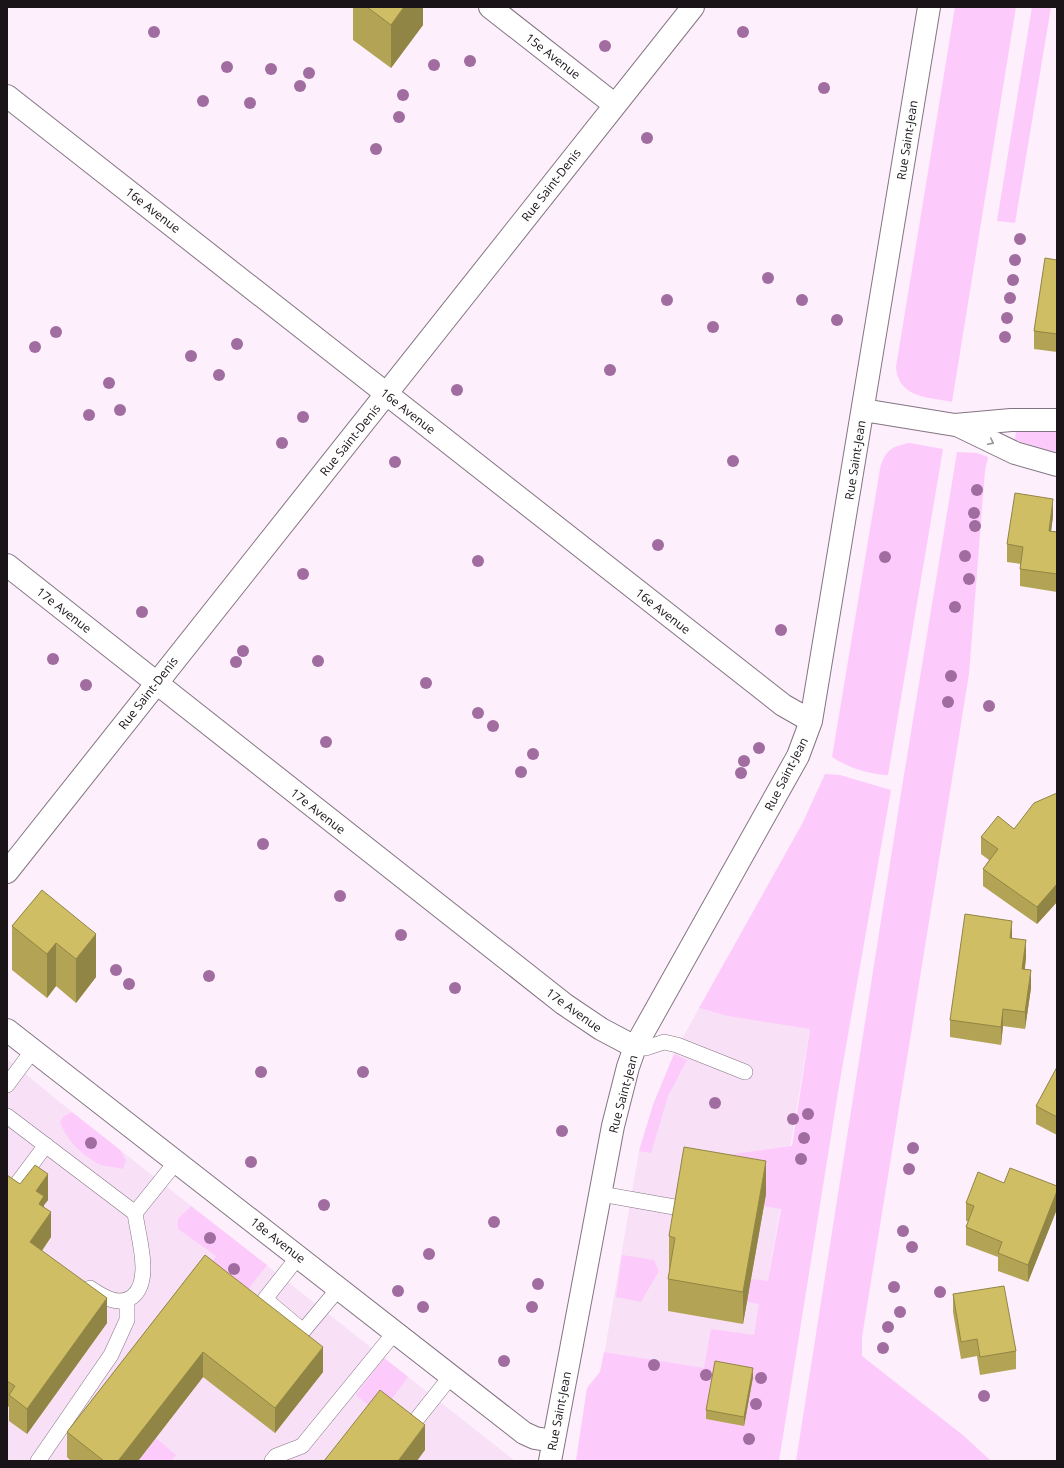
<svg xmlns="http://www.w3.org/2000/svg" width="1064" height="1468" font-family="'Open Sans',sans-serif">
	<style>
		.built { fill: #f8e0f6 }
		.green { fill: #fdcbfb }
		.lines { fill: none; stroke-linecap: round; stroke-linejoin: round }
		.lane-casing { stroke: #847483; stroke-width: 16 }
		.street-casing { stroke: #847483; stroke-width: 24 }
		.lane { stroke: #fff; stroke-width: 15 }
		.street { stroke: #fff; stroke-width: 22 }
		.tree { fill: #a16ca0 }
		.wall { fill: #b2a355 }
		.shaded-wall { fill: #918545 }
		.building { fill: #cfbe63; stroke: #918545 }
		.oneway { stroke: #989598 }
		.labels { text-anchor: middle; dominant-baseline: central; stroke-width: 3.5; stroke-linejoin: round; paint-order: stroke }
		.street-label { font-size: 12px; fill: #1a1419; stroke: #fff }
	</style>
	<rect width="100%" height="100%" fill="#fdeffc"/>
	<!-- built -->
	<path class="built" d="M699 1008 727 1016 810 1028 744 1426 576 1461 587 1388 600 1372 603 1361 639 1151 653 1105 674 1054Z
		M7 1059 72 1112 515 1461H7Z"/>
	<!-- green -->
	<path class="green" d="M955 7H1016L952 402C928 397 898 398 896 367Z
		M1032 7H1051L1015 223 997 221Z
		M1016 431 1057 432V453L1015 440Z
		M910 443 943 449 888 775C870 775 847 767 832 757L880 469C885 450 892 446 910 443Z
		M957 452 977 453 988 457 985 471 969 674 862 1337V1356L964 1436 991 1461H796L902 787Z
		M825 774 840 775 891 790 839 1086 779 1461H576L587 1388 600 1372 604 1352 704 1368 711 1329 754 1335 759 1304 747 1302 751 1279 768 1281 781 1209 763 1206 726 1155 792 1146 810 1029 727 1016 699 1008 802 824Z
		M674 1054 687 1060 668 1096 651 1153 639 1151 653 1105Z
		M72 1112 120 1150 126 1160 123 1169C117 1167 108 1167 101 1165 84 1157 66 1140 60 1122L64 1116Z
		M191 1206 267 1265 243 1296 201 1278 216 1256 178 1229V1219Z
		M622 1255 654 1260 659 1271 641 1302 616 1297Z
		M384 1358 408 1377 380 1415 356 1395Z
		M156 1438 176 1455 171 1461H138Z"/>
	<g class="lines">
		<defs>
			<path id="lane" d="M635 1047 646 1048 664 1042 677 1045 745 1072
				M7 1085 33 1050
				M7 1116 135 1213 176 1162
				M601 1194 680 1208
				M7 1197 46 1145
				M298 1257 265 1299 303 1331 339 1288
				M90 1288C102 1296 118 1307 132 1297 153 1281 138 1237 135 1213
				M405 1434 451 1376
				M38 1461 111 1355 127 1320V1301
				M272 1461 276 1456 302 1446 395 1332"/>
			<path id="street" d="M490 7 615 105
				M7 96 783 705 811 721
				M863 410 955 425 1011 420H1057
				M957 425 1015 453 1057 465
				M7 565 564 1004 601 1029 635 1047
				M7 872 693 7
				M7 1030 524 1433 535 1438 553 1441
				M550 1461 613 1126 628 1067 635 1047 798 756 811 721 929 7"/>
		</defs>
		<!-- lane casing -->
		<use href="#lane" class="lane-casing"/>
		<!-- street casing -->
		<use href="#street" class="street-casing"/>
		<!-- lane -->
		<use href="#lane" class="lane"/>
		<!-- street -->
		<use href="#street" class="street"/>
	</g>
	<!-- trees -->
	<g class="tree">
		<circle cx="154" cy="32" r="6"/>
		<circle cx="743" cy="32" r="6"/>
		<circle cx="605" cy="46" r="6"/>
		<circle cx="470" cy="61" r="6"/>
		<circle cx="434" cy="65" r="6"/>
		<circle cx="227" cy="67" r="6"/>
		<circle cx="271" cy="69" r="6"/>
		<circle cx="309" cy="73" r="6"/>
		<circle cx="300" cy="86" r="6"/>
		<circle cx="824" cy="88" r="6"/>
		<circle cx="403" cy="95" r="6"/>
		<circle cx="203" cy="101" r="6"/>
		<circle cx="250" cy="103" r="6"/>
		<circle cx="399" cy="117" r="6"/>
		<circle cx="647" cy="138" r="6"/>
		<circle cx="376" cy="149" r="6"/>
		<circle cx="1020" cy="239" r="6"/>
		<circle cx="1015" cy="260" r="6"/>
		<circle cx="768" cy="278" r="6"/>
		<circle cx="1013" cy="280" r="6"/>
		<circle cx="1010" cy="298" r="6"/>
		<circle cx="667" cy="300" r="6"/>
		<circle cx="802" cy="300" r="6"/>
		<circle cx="1007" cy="318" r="6"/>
		<circle cx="837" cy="320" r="6"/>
		<circle cx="713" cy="327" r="6"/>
		<circle cx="56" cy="332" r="6"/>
		<circle cx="1005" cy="337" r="6"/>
		<circle cx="237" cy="344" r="6"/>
		<circle cx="35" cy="347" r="6"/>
		<circle cx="191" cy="356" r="6"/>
		<circle cx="610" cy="370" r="6"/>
		<circle cx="219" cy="375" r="6"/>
		<circle cx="109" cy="383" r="6"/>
		<circle cx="457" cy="390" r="6"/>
		<circle cx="120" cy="410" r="6"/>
		<circle cx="89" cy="415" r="6"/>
		<circle cx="303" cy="417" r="6"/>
		<circle cx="282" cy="443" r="6"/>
		<circle cx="733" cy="461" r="6"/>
		<circle cx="395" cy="462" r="6"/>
		<circle cx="977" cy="490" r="6"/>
		<circle cx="974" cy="513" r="6"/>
		<circle cx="975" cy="526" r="6"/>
		<circle cx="658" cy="545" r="6"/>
		<circle cx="965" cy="556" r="6"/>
		<circle cx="885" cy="557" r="6"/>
		<circle cx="478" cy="561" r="6"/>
		<circle cx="303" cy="574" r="6"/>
		<circle cx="969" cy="579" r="6"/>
		<circle cx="955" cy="607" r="6"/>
		<circle cx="142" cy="612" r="6"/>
		<circle cx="781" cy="630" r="6"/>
		<circle cx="243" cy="651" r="6"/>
		<circle cx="53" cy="659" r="6"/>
		<circle cx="318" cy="661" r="6"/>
		<circle cx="236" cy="662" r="6"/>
		<circle cx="951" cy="676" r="6"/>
		<circle cx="426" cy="683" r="6"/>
		<circle cx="86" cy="685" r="6"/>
		<circle cx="948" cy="702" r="6"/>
		<circle cx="989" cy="706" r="6"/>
		<circle cx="478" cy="713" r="6"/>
		<circle cx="493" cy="726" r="6"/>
		<circle cx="326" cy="742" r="6"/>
		<circle cx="759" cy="748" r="6"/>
		<circle cx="533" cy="754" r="6"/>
		<circle cx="744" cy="761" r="6"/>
		<circle cx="521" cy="772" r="6"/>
		<circle cx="741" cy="773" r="6"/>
		<circle cx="263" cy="844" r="6"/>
		<circle cx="340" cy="896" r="6"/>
		<circle cx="401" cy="935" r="6"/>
		<circle cx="116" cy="970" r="6"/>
		<circle cx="209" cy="976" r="6"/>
		<circle cx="129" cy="984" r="6"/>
		<circle cx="455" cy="988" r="6"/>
		<circle cx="261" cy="1072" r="6"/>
		<circle cx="363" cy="1072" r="6"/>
		<circle cx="715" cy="1103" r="6"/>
		<circle cx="808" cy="1114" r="6"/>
		<circle cx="793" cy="1119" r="6"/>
		<circle cx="562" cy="1131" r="6"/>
		<circle cx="804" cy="1138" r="6"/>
		<circle cx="91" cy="1143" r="6"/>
		<circle cx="913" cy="1148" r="6"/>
		<circle cx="801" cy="1159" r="6"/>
		<circle cx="251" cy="1162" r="6"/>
		<circle cx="909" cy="1169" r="6"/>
		<circle cx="324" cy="1205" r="6"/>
		<circle cx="494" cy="1222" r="6"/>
		<circle cx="903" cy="1231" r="6"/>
		<circle cx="210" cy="1238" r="6"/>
		<circle cx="912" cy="1247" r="6"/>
		<circle cx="429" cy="1254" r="6"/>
		<circle cx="234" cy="1269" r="6"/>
		<circle cx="538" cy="1284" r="6"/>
		<circle cx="894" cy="1287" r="6"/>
		<circle cx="398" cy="1291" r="6"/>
		<circle cx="940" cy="1292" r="6"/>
		<circle cx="423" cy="1307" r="6"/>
		<circle cx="532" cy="1307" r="6"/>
		<circle cx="900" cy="1312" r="6"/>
		<circle cx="888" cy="1327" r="6"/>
		<circle cx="883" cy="1348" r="6"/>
		<circle cx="504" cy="1361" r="6"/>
		<circle cx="654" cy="1365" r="6"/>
		<circle cx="706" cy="1375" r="6"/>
		<circle cx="761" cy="1378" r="6"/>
		<circle cx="984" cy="1396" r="6"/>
		<circle cx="756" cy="1404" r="6"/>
		<circle cx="749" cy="1439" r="6"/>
	</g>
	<!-- wall -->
	<path class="wall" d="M353 7H423V25L391 68 353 40Z
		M1057 260V352L1034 349V331Z
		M1053 516 1051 531 1057 532V592L1020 586V569L1021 564 1007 562V544Z
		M1057 793V902L1037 924 983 886V869L989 860 981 854V837L1014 829Z
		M42 890 96 977 76 1003 56 986 47 998 12 970V926Z
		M1012 938 1026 958 1025 969 1031 988 1025 1029 1003 1026 1001 1045 950 1037V1020Z
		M1057 1067V1135L1036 1124V1106Z
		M7 1175 20 1184 48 1200 44 1205V1207L51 1237 42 1251 107 1323 27 1434 9 1421V1407L7 1406Z
		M1004 1183 1057 1186V1209L1028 1282 998 1271V1257L966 1245V1227L968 1221H966V1203Z
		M766 1194 743 1324 668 1311V1279L670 1269H669V1236Z
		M205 1255 323 1372 275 1433 203 1377 138 1461H71L67 1457V1432Z
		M953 1294 1016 1351V1369L980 1375 977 1356 961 1359 953 1312Z
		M753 1377 744 1426 706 1419V1410Z"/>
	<!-- shaded-wall -->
	<path class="shaded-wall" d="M404 7H423V25L391 68V25Z
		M1053 499V516L1049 548V531Z
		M1057 884V902L1037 924V907Z
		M1012 921V938H1010Z
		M96 934V977L76 1003V959Z
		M1026 940V958L1022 986V969Z
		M56 943V986L47 998V954Z
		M1031 970V988L1025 1029V1012Z
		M1003 1009V1026L1001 1045V1027Z
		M766 1161V1194L743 1324V1292Z
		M48 1174V1200L44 1205V1222L51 1212V1237L30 1267V1242L36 1191Z
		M1057 1191V1209L1028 1282V1265Z
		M107 1298V1323L27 1434V1409Z
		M323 1347V1372L275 1433V1408Z
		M203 1352V1377L138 1461H118Z
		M753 1368V1377L744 1426V1417Z
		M425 1425V1450L417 1461H398Z"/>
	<!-- building -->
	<path class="building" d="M367 7H404L391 25Z
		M1045 258 1057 260V334L1034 331Z
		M1015 493 1053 499 1049 531 1057 532V574L1020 569 1023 547 1007 544Z
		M1057 793V884L1037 907 983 869 998 849 981 837 998 816 1014 829 1034 803Z
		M42 890 96 934 76 959 56 943 47 954 12 926Z
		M965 914 1012 921 1010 938 1026 940 1022 969 1031 970 1025 1012 1003 1009 1001 1027 950 1020Z
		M1057 1067V1117L1036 1106Z
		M684 1147 766 1161 743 1292 668 1279 675 1238 669 1236Z
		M35 1165 48 1174 36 1191 44 1196 39 1204 51 1212 30 1242 107 1298 27 1409 9 1395 15 1386 7 1381V1175L20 1184Z
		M1010 1168 1057 1186V1191L1028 1265 998 1253 1002 1242 966 1227 974 1206 966 1203 978 1172 1004 1183Z
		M205 1255 323 1347 275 1408 203 1352 118 1461H104L67 1432Z
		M1004 1286 1016 1351 980 1357 977 1339 961 1342 953 1294Z
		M715 1361 753 1368 744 1417 706 1410Z
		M380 1390 425 1425 398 1461H324Z"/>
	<!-- one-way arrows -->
	<defs><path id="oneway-chevron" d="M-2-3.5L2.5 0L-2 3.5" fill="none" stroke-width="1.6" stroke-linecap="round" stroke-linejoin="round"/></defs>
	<use class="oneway" href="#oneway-chevron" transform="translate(991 442) rotate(26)"/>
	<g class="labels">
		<!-- street labels -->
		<g class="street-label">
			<text transform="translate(553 56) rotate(38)">15e Avenue</text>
			<text transform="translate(907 140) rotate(-81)">Rue Saint-Jean</text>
			<text transform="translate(551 185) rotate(-52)">Rue Saint-Denis</text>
			<text transform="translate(153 210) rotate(38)">16e Avenue</text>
			<text transform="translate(408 411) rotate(38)">16e Avenue</text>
			<text transform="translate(350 440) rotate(-51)">Rue Saint-Denis</text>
			<text transform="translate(855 460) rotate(-81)">Rue Saint-Jean</text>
			<text transform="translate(64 610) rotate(38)">17e Avenue</text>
			<text transform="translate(663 611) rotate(38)">16e Avenue</text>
			<text transform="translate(148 693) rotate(-52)">Rue Saint-Denis</text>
			<text transform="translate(786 774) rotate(-63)">Rue Saint-Jean</text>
			<text transform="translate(318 811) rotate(38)">17e Avenue</text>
			<text transform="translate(574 1010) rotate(36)">17e Avenue</text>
			<text transform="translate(623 1094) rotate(-75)">Rue Saint-Jean</text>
			<text transform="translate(278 1240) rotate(38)">18e Avenue</text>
			<text transform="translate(559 1411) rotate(-79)">Rue Saint-Jean</text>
		</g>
	</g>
	<!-- border -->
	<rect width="1064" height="1468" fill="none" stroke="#1a1419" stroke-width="16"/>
</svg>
